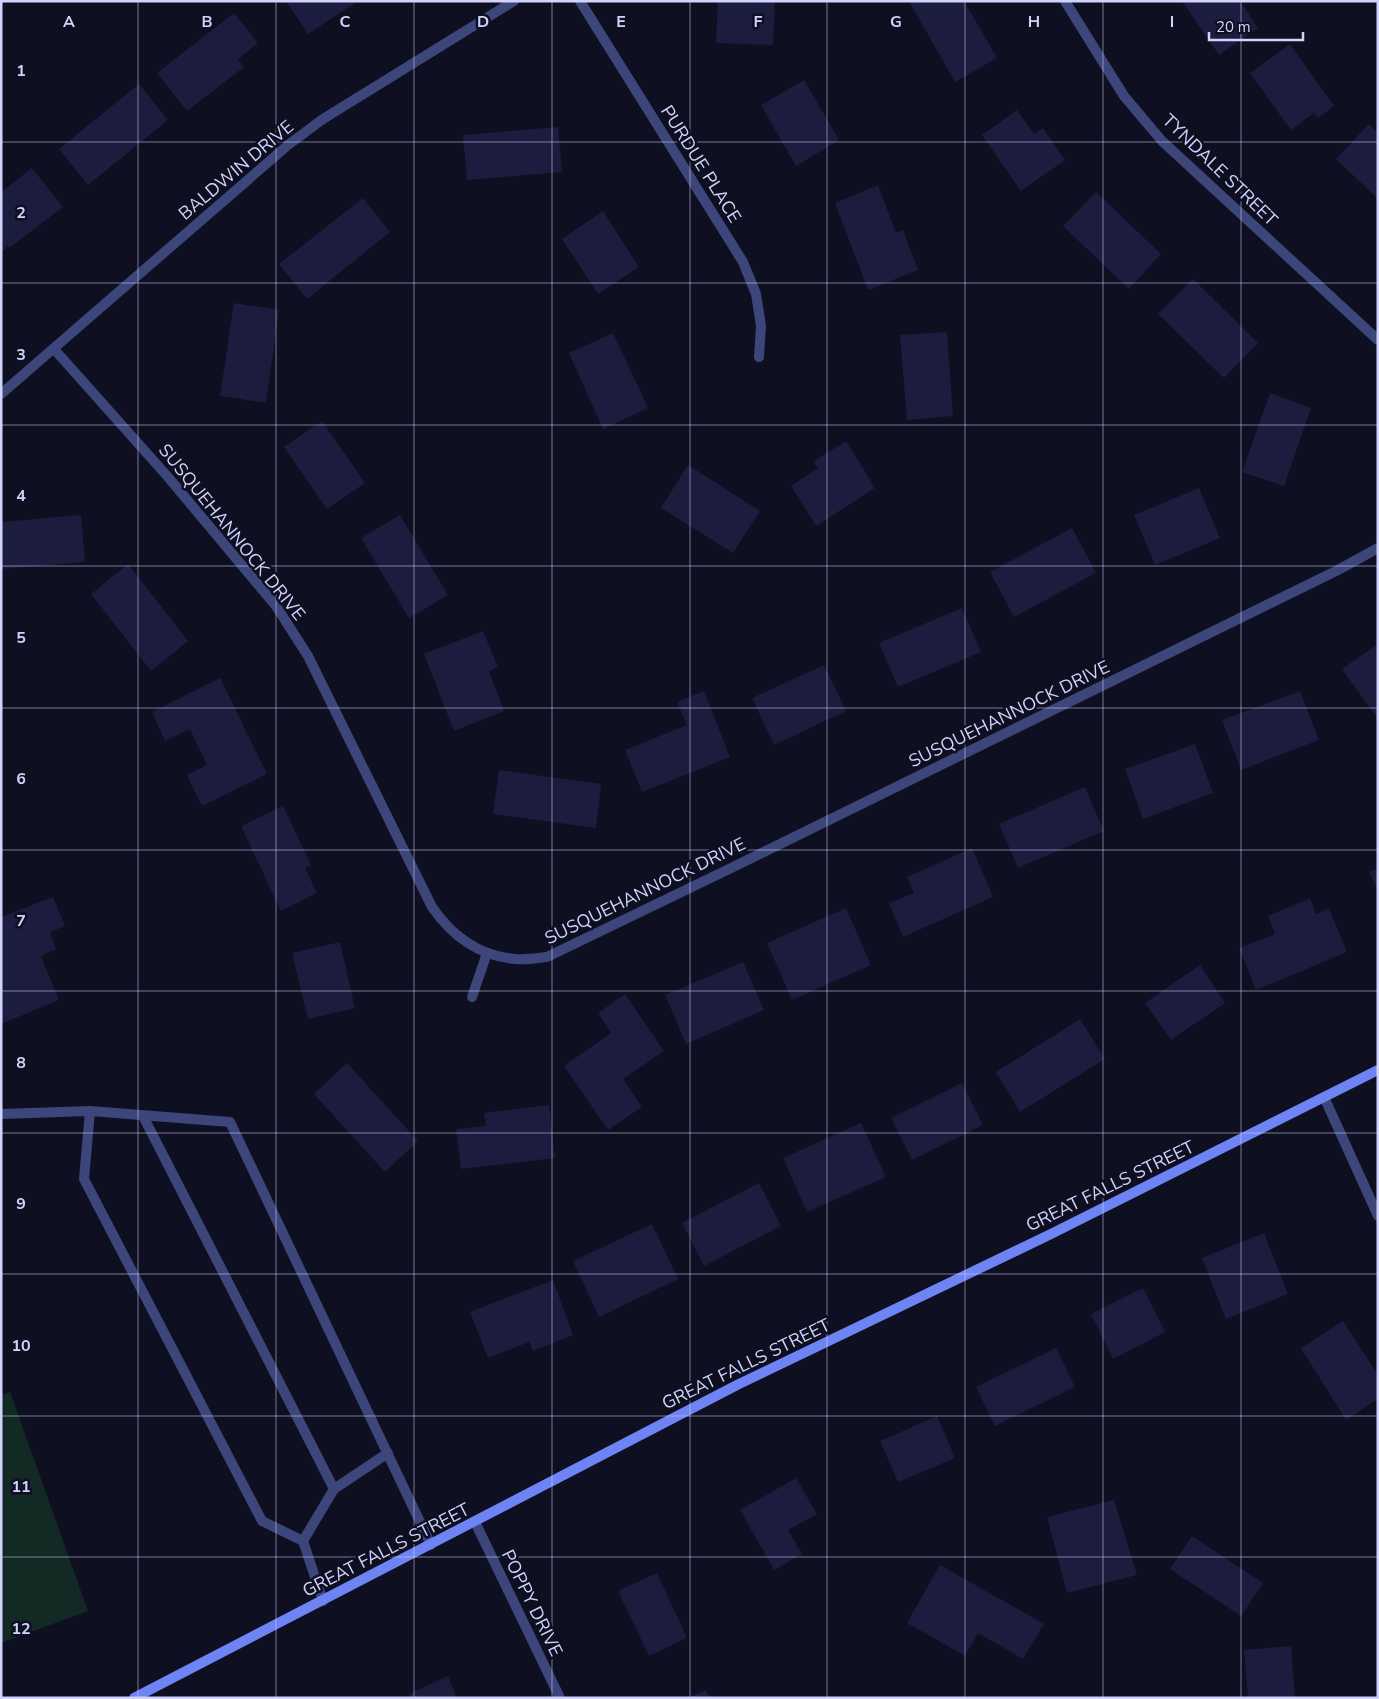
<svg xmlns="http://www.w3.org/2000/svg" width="1379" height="1699" font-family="'Nunito Sans',sans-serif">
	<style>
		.green { fill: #122924 }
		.building { fill: #1c1c3f }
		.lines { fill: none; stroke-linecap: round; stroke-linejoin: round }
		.lane { stroke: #3d467b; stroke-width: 10 }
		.street { stroke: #3d467b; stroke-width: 10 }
		.secondary { stroke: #6e84f5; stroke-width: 10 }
		.grid { fill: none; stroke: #d0d3fc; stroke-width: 1; stroke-opacity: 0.55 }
		.labels { text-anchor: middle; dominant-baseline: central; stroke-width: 5; stroke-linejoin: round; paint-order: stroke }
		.street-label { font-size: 18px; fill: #d0d3fc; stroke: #0e0f20 }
		.grid-label { font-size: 16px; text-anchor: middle; font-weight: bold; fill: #d0d3fc; stroke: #0e0f20; stroke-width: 5; stroke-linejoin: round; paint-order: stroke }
	</style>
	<rect width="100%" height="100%" fill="#0e0f20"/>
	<!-- green -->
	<path class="green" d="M10 1392 88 1611 1 1643V1395Z"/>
	<!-- building -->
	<path class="building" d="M286 1H358L308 34Z
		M718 1H775L773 45 716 43Z
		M909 1H964L997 58 955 82Z
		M1182 1H1240L1258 28 1219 55Z
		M234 13 258 43 238 59 244 67 187 111 157 73Z
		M1290 44 1334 106 1318 118 1314 113 1291 130 1250 73Z
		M804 80 839 140 796 166 761 105Z
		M139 84 168 120 88 185 59 149Z
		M1017 110 1034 134 1043 128 1065 160 1021 191 982 135Z
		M1369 124 1378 133V199L1336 159Z
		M558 127 562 172 467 180 463 135Z
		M32 168 63 207 9 248 8 246 1 252V192Z
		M878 185 896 233 903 230 918 270 868 290 835 203Z
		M1096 192 1161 254 1129 289 1063 226Z
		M363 198 390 232 307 299 279 264Z
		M603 211 639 267 598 294 562 239Z
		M1193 279 1258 343 1224 378 1158 314Z
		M234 303 279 310 266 403 220 396Z
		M947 332 953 416 907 420 900 335Z
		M613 333 648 408 603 429 569 353Z
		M1270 393 1311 408 1284 486 1242 472Z
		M322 421 365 483 327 509 284 447Z
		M846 441 875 488 816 526 791 486 818 468 814 461Z
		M688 465 760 511 733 553 661 508Z
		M1199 488 1220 538 1155 565 1134 515Z
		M81 515 85 562 1 569V522Z
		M400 515 448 595 409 618 361 538Z
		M1072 528 1096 573 1014 617 990 572Z
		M128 564 188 641 151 671 91 594Z
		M962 608 981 652 898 687 879 643Z
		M483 631 498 667 489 671 504 711 454 731 424 654Z
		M1378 644V719L1342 669Z
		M824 665 846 711 774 745 752 698Z
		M220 678 267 774 202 806 187 775 207 765 190 729 165 741 152 712Z
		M704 691 730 757 642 792 625 750 687 725 677 702Z
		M1300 691 1319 740 1241 770 1222 720Z
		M1195 744 1213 793 1143 819 1125 769Z
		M499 770 601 784 596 828 493 814Z
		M1085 787 1104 831 1018 868 999 824Z
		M283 806 311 865 305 868 317 893 281 911 241 826Z
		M972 848 993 897 903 937 889 903 914 893 907 877Z
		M1378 868V890L1369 872Z
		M53 897 65 926 50 932 56 949 41 956 59 1000 1 1024V917Z
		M1310 898 1316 914 1329 908 1347 952 1256 990 1239 948 1275 934 1268 916Z
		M846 908 871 965 792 1000 767 943Z
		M340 942 355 1008 308 1019 292 953Z
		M743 962 764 1010 686 1044 665 995Z
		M1200 965 1225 1003 1171 1040 1145 1003Z
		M625 994 664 1051 623 1079 642 1107 608 1130 564 1066 611 1033 598 1013Z
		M1080 1019 1105 1059 1020 1112 996 1072Z
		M347 1063 418 1141 385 1172 314 1094Z
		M962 1083 983 1125 912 1160 891 1118Z
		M549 1105 555 1158 461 1169 456 1129 486 1126 484 1113Z
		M861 1123 886 1177 807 1212 783 1158Z
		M759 1183 781 1226 704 1266 682 1223Z
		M652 1224 678 1279 599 1317 573 1261Z
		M1264 1233 1288 1294 1226 1319 1202 1258Z
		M553 1280 573 1335 533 1351 529 1342 488 1358 470 1312Z
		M1143 1288 1165 1332 1113 1359 1091 1314Z
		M1343 1321 1378 1375V1399L1346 1420 1301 1348Z
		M1056 1348 1075 1387 995 1426 976 1387Z
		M937 1416 955 1458 898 1482 880 1441Z
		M796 1478 817 1514 788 1530 802 1554 774 1570 740 1510Z
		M1114 1500 1137 1575 1067 1593 1047 1517Z
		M1192 1536 1263 1583 1241 1616 1170 1569Z
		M940 1565 1044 1624 1023 1659 978 1633 965 1656 907 1623Z
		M657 1573 687 1638 649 1656 618 1591Z
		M1291 1646 1295 1698H1248L1244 1650Z
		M448 1676 457 1698H410L409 1694Z
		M706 1690 709 1698H688Z"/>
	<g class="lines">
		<!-- lane -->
		<path class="lane" d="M1 1114 90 1111
			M143 1116 334 1489 303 1541 323 1601
			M334 1489 388 1453
			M303 1541 262 1521 84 1179 90 1111 230 1122 431 1545"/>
		<!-- street -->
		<path class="street" d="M580 1 743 262 756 294 761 326 759 357
			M1065 1 1124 96 1162 141 1378 340
			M54 349 168 477 276 606 308 656 432 907C452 936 480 956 515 959 525 960 537 958 547 957L727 870 1338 570 1378 548
			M1 394 288 145 323 119 514 1
			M472 997 487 953
			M1324 1097 1378 1216
			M475 1522 560 1698"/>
		<!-- secondary -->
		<path class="secondary" d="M134 1698 737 1385 1051 1234 1378 1070"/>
	</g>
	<!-- grid -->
	<path class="grid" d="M138 1V1698M276 1V1698M414 1V1698M552 1V1698M690 1V1698M827 1V1698M965 1V1698M1103 1V1698M1241 1V1698M1 142H1378M1 283H1378M1 425H1378M1 566H1378M1 708H1378M1 850H1378M1 991H1378M1 1133H1378M1 1274H1378M1 1416H1378M1 1557H1378"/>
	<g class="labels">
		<!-- street labels -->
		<g class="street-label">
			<text transform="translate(701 164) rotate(58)">PURDUE PLACE</text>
			<text transform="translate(236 170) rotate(-40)">BALDWIN DRIVE</text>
			<text transform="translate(1220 170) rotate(44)">TYNDALE STREET</text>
			<text transform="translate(232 532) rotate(51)">SUSQUEHANNOCK DRIVE</text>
			<text transform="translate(1009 714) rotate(-26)">SUSQUEHANNOCK DRIVE</text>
			<text transform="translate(645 891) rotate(-26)">SUSQUEHANNOCK DRIVE</text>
			<text transform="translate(1110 1186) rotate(-26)">GREAT FALLS STREET</text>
			<text transform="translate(746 1364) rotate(-26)">GREAT FALLS STREET</text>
			<text transform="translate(386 1550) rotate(-27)">GREAT FALLS STREET</text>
			<text transform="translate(532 1603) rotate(64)">POPPY DRIVE</text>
		</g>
	</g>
	<g class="grid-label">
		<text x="69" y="27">A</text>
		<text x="207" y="27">B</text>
		<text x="345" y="27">C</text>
		<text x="483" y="27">D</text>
		<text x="621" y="27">E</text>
		<text x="758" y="27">F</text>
		<text x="896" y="27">G</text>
		<text x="1034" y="27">H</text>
		<text x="1172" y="27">I</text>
		<text x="21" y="76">1</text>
		<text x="21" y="218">2</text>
		<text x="21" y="360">3</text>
		<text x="21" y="501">4</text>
		<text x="21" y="643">5</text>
		<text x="21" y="784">6</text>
		<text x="21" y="926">7</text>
		<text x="21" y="1068">8</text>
		<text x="21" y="1209">9</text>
		<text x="21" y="1351">10</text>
		<text x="21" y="1492">11</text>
		<text x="21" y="1634">12</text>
	</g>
	<!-- border -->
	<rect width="1379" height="1699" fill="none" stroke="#d0d3fc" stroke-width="5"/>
	<!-- scale -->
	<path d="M1209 32v8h94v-8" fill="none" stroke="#d0d3fc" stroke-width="2.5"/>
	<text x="1216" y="32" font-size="15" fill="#d0d3fc" stroke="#0e0f20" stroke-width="4" paint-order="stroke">20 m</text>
</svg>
